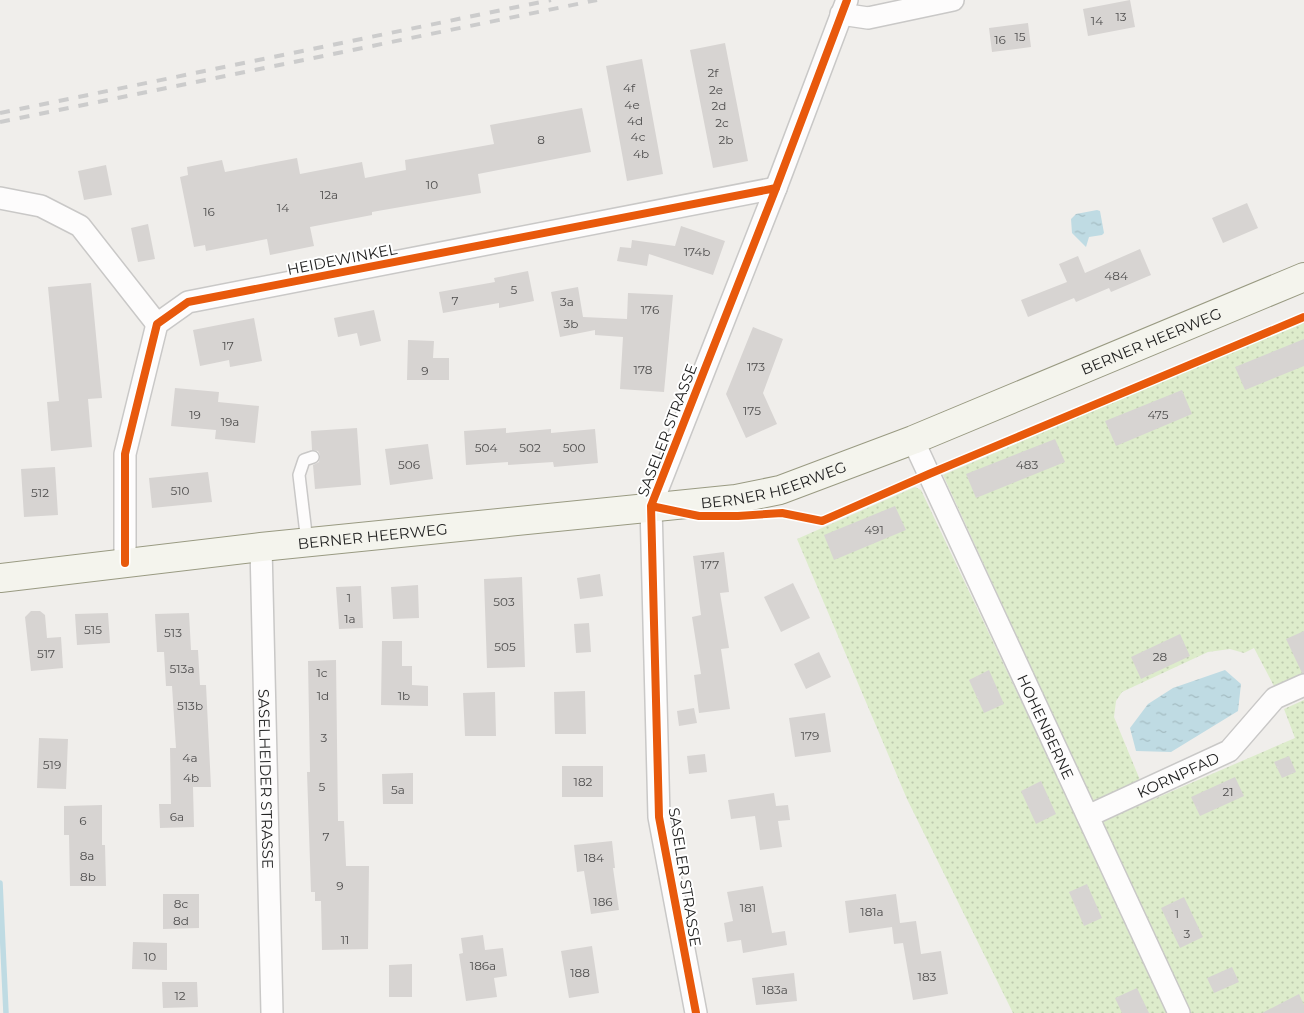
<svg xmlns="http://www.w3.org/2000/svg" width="1304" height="1013" font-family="Montserrat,sans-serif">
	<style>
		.garden { fill: url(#garden-dots) }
		.water { fill: url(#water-ripples) }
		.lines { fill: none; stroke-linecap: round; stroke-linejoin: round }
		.stream { stroke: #bfdbe3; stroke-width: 5.5 }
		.building { fill: #d7d4d2 }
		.service-casing { stroke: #c9c8c7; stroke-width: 14 }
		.minor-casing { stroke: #c9c8c7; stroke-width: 24 }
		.secondary-casing { stroke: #999a82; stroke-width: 30 }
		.service { stroke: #fdfcfc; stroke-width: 11 }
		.minor { stroke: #fdfcfc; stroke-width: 21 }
		.secondary { stroke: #f4f4ed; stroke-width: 28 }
		.rail { stroke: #ccc; stroke-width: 4; stroke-dasharray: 10 10; stroke-linecap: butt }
		.cycleway-casing { stroke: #fff; stroke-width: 11 }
		.cycleway { stroke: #e8590c; stroke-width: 8 }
		.labels { text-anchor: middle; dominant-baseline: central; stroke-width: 4; stroke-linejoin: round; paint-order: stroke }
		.number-label { font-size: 12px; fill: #4f4e4e }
		.street-label { font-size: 15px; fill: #222; stroke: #fff }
	</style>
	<defs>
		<pattern id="garden-dots" width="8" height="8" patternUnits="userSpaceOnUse" patternTransform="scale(1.25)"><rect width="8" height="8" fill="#ddeccb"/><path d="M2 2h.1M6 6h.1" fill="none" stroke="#bdcaae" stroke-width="1.8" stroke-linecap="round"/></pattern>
		<pattern id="water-ripples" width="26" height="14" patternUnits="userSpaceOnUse" patternTransform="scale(1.25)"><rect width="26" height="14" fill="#bfdbe3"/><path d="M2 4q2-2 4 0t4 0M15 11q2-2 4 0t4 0" fill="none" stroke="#a4bcc2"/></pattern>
	</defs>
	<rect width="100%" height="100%" fill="#f0eeeb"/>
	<!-- garden -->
	<path class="garden" d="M1304 321V673L1274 686 1254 648 1244 653 1230 649 1208 652 1122 692 1116 701 1114 717 1140 780 1093 803 943 475Z
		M915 487 921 490 1169 1013H1013L907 799 797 539Z
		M1304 700V1013H1190L1101 822 1295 738 1284 709Z"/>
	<!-- water -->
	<path class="water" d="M1097 210 1100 211 1104 233 1102 235 1089 237 1086 247 1072 233 1071 219 1076 214Z
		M1225 670 1241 684 1238 711 1171 752 1136 751 1130 728 1148 704 1173 688Z"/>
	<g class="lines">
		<!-- stream -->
		<path class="stream" d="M0 883 6 1013"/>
	</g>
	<!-- building -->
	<path class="building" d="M1130 0 1135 27 1088 36 1083 9Z
		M1028 23 1031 47 992 52 989 28Z
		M725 43 748 161 713 168 690 50Z
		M642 59 663 174 627 181 606 66Z
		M582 108 591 152 478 174 481 193 372 212V215L310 227 314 246 270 255 267 239 206 251 205 245 194 247 180 177 188 175 187 167 222 160 225 172 297 158 300 174 362 162 365 178 406 170 405 160 494 144 490 125Z
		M106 165 112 195 84 200 78 171Z
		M1247 203 1258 228 1223 243 1212 218Z
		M148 224 155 259 138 262 131 228Z
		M681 226 725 241 713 275 649 254 647 266 617 261 620 247 631 248 632 240 675 246Z
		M1140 249 1151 275 1111 292 1109 288 1076 302 1074 298 1028 317 1021 300 1067 282 1059 264 1078 256 1085 273Z
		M528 271 534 301 499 308V303L443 313 439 292 495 282 494 278Z
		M91 283 102 398 88 399 92 447 51 451 47 402 59 401 48 287Z
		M578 287 583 317 627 319 628 293 673 295 664 392 620 389 623 337 595 335V330L560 337 551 292Z
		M374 310 381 341 360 346 357 333 338 337 334 318Z
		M254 318 262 361 230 367 229 360 200 366 193 330Z
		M753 327 783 339 763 393 777 424 746 438 726 394Z
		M1304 339V366L1245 390 1235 367Z
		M408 340 434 341 433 358H449V380H407Z
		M175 388 219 392 218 402 259 406 255 443 215 439 216 430 171 426Z
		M1182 390 1192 414 1116 446 1105 421Z
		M357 428 361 485 315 489 313 465 319 462 320 455 318 451 312 450 311 431Z
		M506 428V433L551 429V433L595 429 598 463 554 467 553 462 508 465V462L466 465 464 431Z
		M1055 439 1065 462 976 498 966 474Z
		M428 444 433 479 390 485 385 449Z
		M55 467 58 515 24 517 21 469Z
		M208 472 212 502 152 508 149 478Z
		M895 506 906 530 834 560 824 535Z
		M724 552 729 592 720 593 729 648 721 649 730 709 699 713 694 675 701 674 692 617 701 615 693 556Z
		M600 574 603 596 580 599 577 578Z
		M522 577 525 667 487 668 484 579Z
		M793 583 810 618 781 632 764 597Z
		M418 585 419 618 393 619 391 587Z
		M361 586 363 628 339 629 336 587Z
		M31 611H40L45 615 47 638 61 637 63 668 31 671 25 617Z
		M108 613 110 643 77 645 75 614Z
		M189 613 191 650H198L200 685H206L211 787H193L194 827 160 828 159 804H171L170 748H176L172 686H166L164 652H157L155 614Z
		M589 623 591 652 576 653 574 624Z
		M1304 631V673H1302L1286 639Z
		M1180 634 1190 656 1141 679 1131 657Z
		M382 641H402V666H412V685L428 686V706L381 705Z
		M819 652 831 677 806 689 794 664Z
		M336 660 338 821H344L346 866H369L368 949 322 950 321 901H315V892H311L307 772H310L308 661Z
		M989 670 1004 704 984 713 969 680Z
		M585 691 586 734H555L554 692Z
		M495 692 496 736H465L463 693Z
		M694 708 697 723 679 726 677 711Z
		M825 713 831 752 795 757 789 718Z
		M39 738 68 739 66 789 37 788Z
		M705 754 707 772 689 774 687 756Z
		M1289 756 1296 772 1282 778 1274 762Z
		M562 766H603V797H562Z
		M413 773V804H383L382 774Z
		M1235 777 1244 796 1200 816 1191 797Z
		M1041 781 1056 814 1036 824 1021 791Z
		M774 793 776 806 788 805 790 820 778 821 782 847 760 850 755 816 731 819 728 800Z
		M102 805V845H105L106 886H70L69 835H64V806Z
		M612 841 615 868H613L619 910 591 914 584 871 577 872 574 845Z
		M1087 884 1102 918 1084 926 1069 892Z
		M763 886 772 933 785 931 787 945 743 953 741 940 727 942 724 923 733 921 727 892Z
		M163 894H199V928L163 929Z
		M896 894 900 923 916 921 921 954 941 951 948 994 913 1000 903 943 894 944 892 927 849 933 845 901Z
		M1184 897 1203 937 1180 948 1161 908Z
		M483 935 485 950 503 948 507 976 494 978 497 997 466 1001 459 954 463 953 461 938Z
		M133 942 167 943V970L132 969Z
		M592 946 599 993 569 998 561 951Z
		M412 964V997H389V965Z
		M1232 967 1239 982 1214 993 1207 978Z
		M794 973 797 1001 756 1005 752 978Z
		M162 982H197L198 1007 163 1008Z
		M1137 988 1149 1013H1122L1115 998Z
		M1299 994 1304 1005V1013H1262Z"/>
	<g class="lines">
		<defs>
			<path id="service" d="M307 542 299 475 304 460 313 457"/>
			<g id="minor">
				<path d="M841 14 868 18 953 0"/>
				<path d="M0 198 41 206 80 226 157 324"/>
				<path id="s1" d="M913 440 1179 1013"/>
				<path id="s2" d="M261 547 272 1013"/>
				<path d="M125 563V454L157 324 188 302 776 188"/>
				<path id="s3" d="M1088 816 1229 751 1275 698 1304 685"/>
				<path d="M696 1013 659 817 651 506 776 188 847 0"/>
			</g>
			<g id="secondary">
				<path id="s4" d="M0 578 261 547 736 499 780 490 913 440 1304 277"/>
			</g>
		</defs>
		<!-- service casing -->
		<use href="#service" class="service-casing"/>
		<!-- minor casing -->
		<use href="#minor" class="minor-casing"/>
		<!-- secondary casing -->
		<use href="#secondary" class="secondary-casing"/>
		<!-- service -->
		<use href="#service" class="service"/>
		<!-- minor -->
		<use href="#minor" class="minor"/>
		<!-- secondary -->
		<use href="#secondary" class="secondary"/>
		<!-- rail -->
		<path class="rail" d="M0 113 551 0
			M0 122 597 0"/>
		<defs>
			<path id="cycleway" d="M651 506 699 516H738L782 513 822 521 929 474 1304 317
				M125 563V454L157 324 188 302 776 188
				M696 1013 659 817 651 506 776 188 847 0"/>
		</defs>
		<!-- cycleway casing -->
		<use href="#cycleway" class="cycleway-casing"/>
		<!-- cycleway -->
		<use href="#cycleway" class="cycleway"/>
	</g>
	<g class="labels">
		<!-- number labels -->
		<g class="number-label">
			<text x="1121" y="16">13</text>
			<text x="1097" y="20">14</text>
			<text x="1020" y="36">15</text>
			<text x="1000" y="39">16</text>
			<text x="713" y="72">2f</text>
			<text x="629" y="87">4f</text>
			<text x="716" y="89">2e</text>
			<text x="632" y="104">4e</text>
			<text x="719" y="105">2d</text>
			<text x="635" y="120">4d</text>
			<text x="722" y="122">2c</text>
			<text x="638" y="136">4c</text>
			<text x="541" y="139">8</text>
			<text x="726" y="139">2b</text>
			<text x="641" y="153">4b</text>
			<text x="432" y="184">10</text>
			<text x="329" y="194">12a</text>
			<text x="283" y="207">14</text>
			<text x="209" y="211">16</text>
			<text x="697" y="251">174b</text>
			<text x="1116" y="275">484</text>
			<text x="514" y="289">5</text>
			<text x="455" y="300">7</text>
			<text x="567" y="301">3a</text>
			<text x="650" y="309">176</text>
			<text x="571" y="323">3b</text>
			<text x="228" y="345">17</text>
			<text x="756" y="366">173</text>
			<text x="643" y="369">178</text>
			<text x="425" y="370">9</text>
			<text x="752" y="410">175</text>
			<text x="195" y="414">19</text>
			<text x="1158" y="414">475</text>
			<text x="230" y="421">19a</text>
			<text x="486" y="447">504</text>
			<text x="530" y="447">502</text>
			<text x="574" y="447">500</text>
			<text x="409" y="464">506</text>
			<text x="1027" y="464">483</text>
			<text x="180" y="490">510</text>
			<text x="40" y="492">512</text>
			<text x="874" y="529">491</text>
			<text x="710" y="564">177</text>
			<text x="349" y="597">1</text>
			<text x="504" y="601">503</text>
			<text x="350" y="618">1a</text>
			<text x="93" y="629">515</text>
			<text x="173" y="632">513</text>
			<text x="505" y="646">505</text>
			<text x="46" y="653">517</text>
			<text x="1160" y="656">28</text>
			<text x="182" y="668">513a</text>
			<text x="322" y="672">1c</text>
			<text x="323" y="695">1d</text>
			<text x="404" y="695">1b</text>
			<text x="190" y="705">513b</text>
			<text x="810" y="735">179</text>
			<text x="324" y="737">3</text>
			<text x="190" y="757">4a</text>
			<text x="52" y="764">519</text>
			<text x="191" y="777">4b</text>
			<text x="583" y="781">182</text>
			<text x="322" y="786">5</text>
			<text x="398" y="789">5a</text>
			<text x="1228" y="791">21</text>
			<text x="177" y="816">6a</text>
			<text x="83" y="820">6</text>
			<text x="326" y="836">7</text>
			<text x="87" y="855">8a</text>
			<text x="594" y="857">184</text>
			<text x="88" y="876">8b</text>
			<text x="340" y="885">9</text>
			<text x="603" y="901">186</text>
			<text x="181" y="903">8c</text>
			<text x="748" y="907">181</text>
			<text x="872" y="911">181a</text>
			<text x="1177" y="913">1</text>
			<text x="181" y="920">8d</text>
			<text x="1187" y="933">3</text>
			<text x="345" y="939">11</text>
			<text x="150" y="956">10</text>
			<text x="483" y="965">186a</text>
			<text x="580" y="972">188</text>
			<text x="927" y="976">183</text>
			<text x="775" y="989">183a</text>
			<text x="180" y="995">12</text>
		</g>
		<!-- street labels -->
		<g class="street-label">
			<text transform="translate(342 259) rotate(-11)">HEIDEWINKEL</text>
			<text stroke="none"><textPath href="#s4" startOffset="1185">BERNER HEERWEG</textPath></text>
			<text transform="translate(667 430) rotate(-69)">SASELER STRASSE</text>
			<text stroke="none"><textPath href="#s4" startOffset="780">BERNER HEERWEG</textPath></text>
			<text stroke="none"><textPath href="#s4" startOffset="375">BERNER HEERWEG</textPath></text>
			<text stroke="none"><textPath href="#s1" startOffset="316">HOHENBERNE</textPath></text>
			<text stroke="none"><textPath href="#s3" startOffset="99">KORNPFAD</textPath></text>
			<text stroke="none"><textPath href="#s2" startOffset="232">SASELHEIDER STRASSE</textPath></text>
			<text transform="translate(685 877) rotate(81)">SASELER STRASSE</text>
		</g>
	</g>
</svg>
